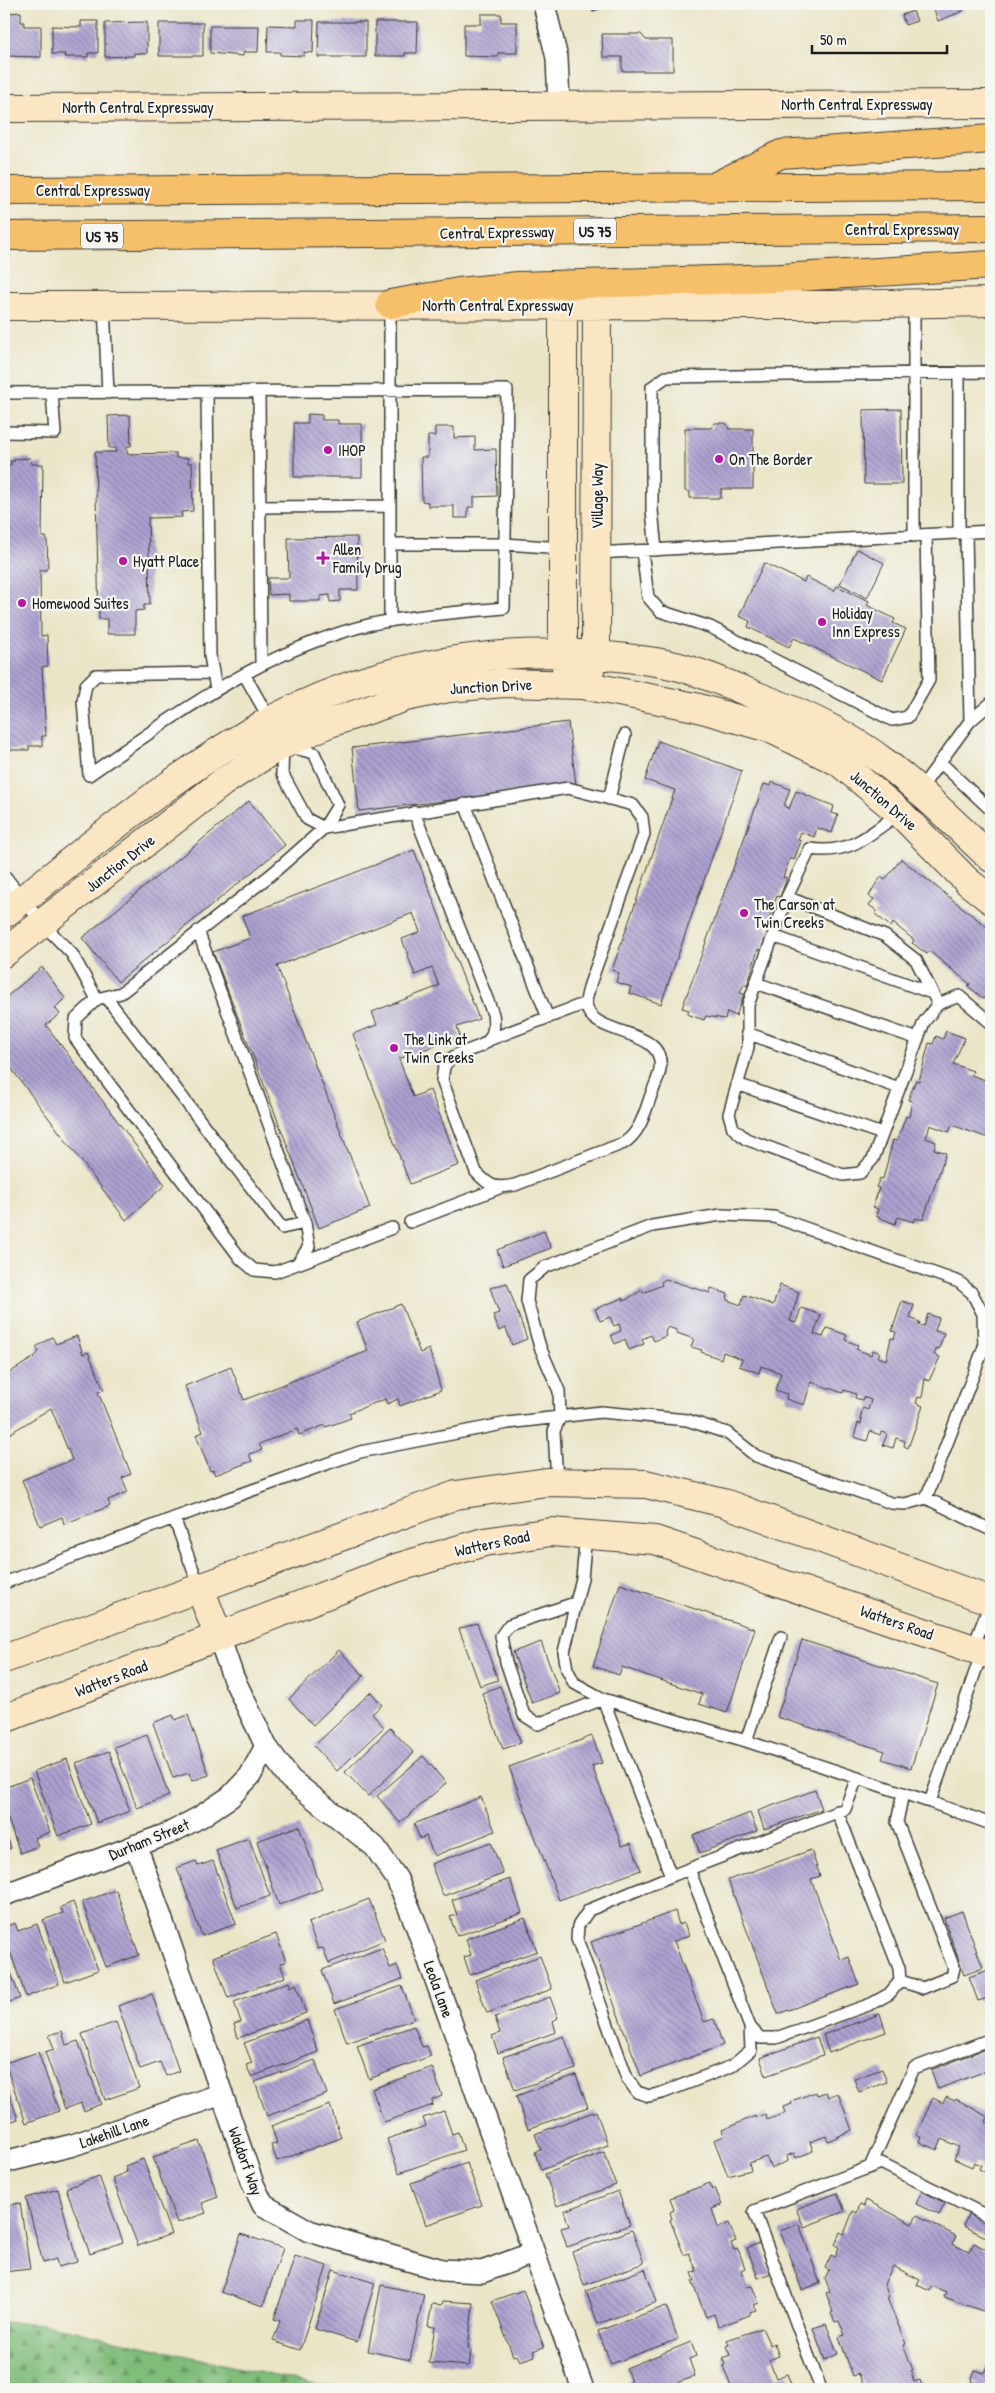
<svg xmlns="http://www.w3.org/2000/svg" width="995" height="2393" font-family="'Patrick Hand',sans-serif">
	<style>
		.forest { fill: url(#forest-firs); stroke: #4e6c4b }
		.building { fill: url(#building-back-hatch) }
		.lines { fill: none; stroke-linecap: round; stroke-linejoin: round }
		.lane-casing { stroke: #3b3a36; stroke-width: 14 }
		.street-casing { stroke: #3b3a36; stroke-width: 24 }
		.secondary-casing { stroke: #3b3a36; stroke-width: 30 }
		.highway-casing { stroke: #3b3a36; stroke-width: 30 }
		.lane { stroke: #fff; stroke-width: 11 }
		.street { stroke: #fff; stroke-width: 21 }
		.secondary { stroke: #fbe6c4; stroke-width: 28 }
		.highway { stroke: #f6c06b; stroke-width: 28 }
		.poi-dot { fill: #b5179e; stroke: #f6f6f2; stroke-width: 2 }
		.labels { text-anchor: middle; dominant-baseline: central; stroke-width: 4.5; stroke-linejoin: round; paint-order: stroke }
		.shield { fill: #f6f6f2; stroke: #5d5d5c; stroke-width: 1 }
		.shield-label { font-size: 15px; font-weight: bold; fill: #1c1c1c }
		.street-label { font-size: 16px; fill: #1c1c1c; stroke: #f6f6f2 }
		.poi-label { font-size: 16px; fill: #1c1c1c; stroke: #f6f6f2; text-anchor: start }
	</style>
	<defs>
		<pattern id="forest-firs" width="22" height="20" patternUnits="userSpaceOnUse" patternTransform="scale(1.25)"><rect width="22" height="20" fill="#80bc7a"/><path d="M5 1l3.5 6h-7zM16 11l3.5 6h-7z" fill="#689863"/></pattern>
		<pattern id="building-back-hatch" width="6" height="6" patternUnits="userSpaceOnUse" patternTransform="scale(1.25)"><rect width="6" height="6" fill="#ada1d0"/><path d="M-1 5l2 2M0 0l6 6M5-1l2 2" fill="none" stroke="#8c82a8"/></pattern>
	</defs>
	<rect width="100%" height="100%" fill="#f6f6f2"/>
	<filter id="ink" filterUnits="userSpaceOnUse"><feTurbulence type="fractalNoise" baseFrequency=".02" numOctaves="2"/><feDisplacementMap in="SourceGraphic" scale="10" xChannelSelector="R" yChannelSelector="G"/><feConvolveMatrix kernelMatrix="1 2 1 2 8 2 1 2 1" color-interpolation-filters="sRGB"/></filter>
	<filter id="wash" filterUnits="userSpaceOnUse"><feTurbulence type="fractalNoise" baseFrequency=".0096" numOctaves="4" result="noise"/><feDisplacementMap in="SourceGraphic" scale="20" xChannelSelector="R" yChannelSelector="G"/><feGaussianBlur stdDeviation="1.12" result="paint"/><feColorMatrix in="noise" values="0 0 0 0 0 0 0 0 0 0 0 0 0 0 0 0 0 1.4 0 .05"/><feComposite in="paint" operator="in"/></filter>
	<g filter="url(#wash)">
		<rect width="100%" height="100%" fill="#ebe5c8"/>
		<!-- forest -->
		<path class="forest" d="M4 2322 45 2324 312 2384 352 2389H4Z"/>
		<g id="blocks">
			<!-- building -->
			<path class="building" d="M591 4H616L593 11Z
				M932 4H966L967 6 963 8V11L938 21Z
				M913 11 917 21 905 25 902 15Z
				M21 12V22H24V26H41V57L4 56V26H6V22H9V13Z
				M481 14H501V22H517V53H498V57L464 56V24H481Z
				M297 20H314L313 53 304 52V56L280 55V52H267L268 25 297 26Z
				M81 21H98V53H88V57H64L65 54H52V26L81 27Z
				M147 22V54L134 53V56L105 57V23Z
				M319 22H366V57H318Z
				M375 22H418L417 53H405V56H375Z
				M159 23H203V56H159Z
				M210 26H259L258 52H244L243 56 210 53Z
				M602 34H641L646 40H673V71H622V57H603Z
				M901 409 902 484H864L863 410Z
				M308 414 322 415V420H338V424H362V477H294V423H308Z
				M130 415 131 446H127V454L176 453V458H188V463H192L193 511 181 512 182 517 148 518 150 605H144V610L135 611V634H107V619H99L95 452H116V448H109L108 416Z
				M715 423H726L729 429H753V489H721V498H690V492L685 491V428H711Z
				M435 427H454V438L475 437V450L496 449 497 496 474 497V507H468V518H454V506H428V502L422 501 421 457H428V436H435Z
				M30 458 32 464H43L42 537H46L47 540 48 567 46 570H40L41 636 47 635 48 666 42 667 46 736H42V746H29V750H4V465H11V461H15L14 459Z
				M357 537 358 590H340V601L330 602V595L320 596V601H289V594L269 595 268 578H289L288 538Z
				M857 549 884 563 867 598 840 584Z
				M764 563 804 582 806 577 834 591 837 586 869 601 867 605 895 619 893 623 906 629 882 680 794 638 789 647 748 627 750 621 739 616Z
				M568 722 576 785 359 811 352 748Z
				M658 741 742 771 661 1004 629 993 631 987 616 982 619 973 612 970 675 790 645 780Z
				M772 782 790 789 784 806 789 809 796 791 834 806 832 813 838 815 832 833 817 828 814 837 801 832 798 840 801 841 794 860 790 858 783 877 787 878 780 897 777 896 765 929 769 930 761 950 758 949 747 986 744 984 740 993 744 994 736 1016 727 1012 725 1019 706 1016 704 1020 687 1014 689 1010 682 1008 764 784 771 786Z
				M249 801 285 845 118 982 82 938Z
				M414 850 479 1019 457 1027 460 1036 399 1059 413 1097 430 1090 459 1165 410 1184 353 1034 377 1025 372 1012 439 986 432 968 415 975 402 939 420 932 413 913 277 966 370 1208 319 1228 213 952 250 938 242 916Z
				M901 859 991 930V1000L986 996 984 999 968 986 970 984 929 951 927 954 912 943 914 940 893 923 891 927 875 914 877 911 869 905 874 899 869 896 874 887 881 877 885 880Z
				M42 967 65 998 55 1008 60 1014 46 1025 165 1185 126 1220 4 1059V999Z
				M946 1031 965 1038 953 1064 973 1071 971 1075 991 1082V1139L952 1125 949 1132 930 1125 926 1138 936 1142 934 1149 946 1153 923 1220 916 1218 914 1222 898 1217 895 1224 876 1216 878 1209 873 1207 879 1188 876 1187 880 1178 883 1179 893 1140 897 1141 906 1116 909 1117 912 1101 908 1100 916 1080 919 1081 929 1043 933 1044 936 1036 943 1039Z
				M544 1231 551 1248 503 1266 497 1250Z
				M666 1279 710 1293 711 1288 728 1294 727 1300 741 1305 744 1295 773 1305 780 1285 799 1292 790 1321 796 1323 801 1308 821 1315 814 1334 823 1337 827 1328 847 1335 845 1340 858 1345 856 1349 871 1355 873 1350 880 1353 878 1357 886 1360 891 1338 894 1339 896 1332 892 1331 902 1301 914 1305 910 1318 920 1322 919 1325 924 1326 928 1314 939 1318 935 1331 944 1333 939 1349 937 1348 934 1355 940 1357 929 1381 925 1379 922 1398 918 1397 916 1403 923 1406 908 1448 904 1446 905 1441 896 1438 893 1448 883 1445 887 1434 881 1432 880 1435 870 1431 867 1441 854 1437 858 1423 861 1424 862 1419H860L863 1408 868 1410 871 1400 863 1397 862 1400 855 1398 856 1394 844 1390 843 1393 811 1382 804 1405 786 1399 787 1394 775 1390 781 1373 761 1366 759 1373 739 1366 742 1359 723 1352 721 1359 701 1352 702 1350 691 1347 694 1339 677 1333V1330L667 1327 665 1333 666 1336 654 1341 651 1335 642 1339 644 1344 629 1350 625 1339 615 1344 611 1335 621 1331 619 1324 614 1326 610 1317 600 1321 595 1309 623 1298 624 1301 642 1290 643 1293 662 1285 661 1282Z
				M507 1283 527 1339 512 1345 506 1328 499 1331 493 1315 499 1313 490 1288Z
				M401 1304 420 1353 429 1349 441 1390 400 1406 398 1399 387 1404 385 1399 349 1413 351 1418 326 1427 325 1425 299 1435 297 1429 259 1444 262 1450 249 1454 252 1461 215 1475 213 1470 210 1471 196 1435 203 1432 185 1386 231 1367 244 1400 368 1351 357 1322Z
				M77 1336 83 1354 88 1352 104 1390 98 1392 131 1474 122 1478 128 1492 108 1500 110 1506 64 1524 62 1517 40 1526 22 1480 72 1460 51 1408 6 1436 4 1432V1376L33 1358 39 1352 36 1347 52 1337 56 1344Z
				M620 1584 755 1629 727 1713 699 1704 702 1694 622 1667 619 1675 593 1666Z
				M477 1623 498 1680 480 1686 459 1629Z
				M802 1640 938 1684 911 1768 882 1759 885 1751 777 1717Z
				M541 1642 560 1693 532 1703 513 1652Z
				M339 1650 364 1676 313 1725 289 1699Z
				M500 1686 521 1743 503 1749 482 1693Z
				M371 1692 382 1705 372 1714 384 1727 337 1771 314 1746Z
				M173 1715 175 1720 188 1715 209 1775 192 1781 189 1773 173 1778 153 1723Z
				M390 1728 414 1753 368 1796 345 1772Z
				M147 1735 169 1796 137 1808 114 1747Z
				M592 1736 602 1763 592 1766 622 1846 631 1843 641 1870 559 1900 509 1767Z
				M109 1751 130 1811 97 1823 76 1763Z
				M423 1756 446 1783 400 1823 377 1796Z
				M67 1759 91 1824 58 1836 34 1771Z
				M30 1778 50 1832 35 1838 38 1846 20 1853 4 1808V1788Z
				M815 1790 822 1809 764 1829 758 1811Z
				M481 1797 495 1831 434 1856 426 1836 420 1839 414 1824Z
				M750 1813 757 1831 700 1853 693 1835Z
				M299 1826 322 1889 279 1905 257 1841Z
				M4 1829 11 1848 4 1851Z
				M249 1838 270 1896 237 1908 216 1850Z
				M491 1842 503 1874 443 1896 431 1864Z
				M811 1850 820 1876 811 1879 841 1960 849 1957 859 1984 778 2014 728 1880Z
				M196 1861 198 1866 213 1861 236 1924 202 1936 177 1868Z
				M510 1879 522 1913 457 1936 450 1917 457 1915 452 1900Z
				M116 1890 139 1955 106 1967 82 1902Z
				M369 1899 385 1940 329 1963 323 1948 318 1949 308 1923Z
				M73 1902 98 1970 65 1982 43 1920 63 1913 61 1907Z
				M675 1911 679 1925 684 1923 689 1936 674 1941 704 2022 714 2019 723 2045 641 2076 591 1942Z
				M962 1911 983 1968 964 1975 944 1918Z
				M525 1918 537 1951 470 1975 464 1957 471 1955 466 1939Z
				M15 1923 18 1931 37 1924 59 1984 26 1997 4 1934V1927Z
				M276 1934 286 1962 280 1963 285 1977 228 1998 213 1957Z
				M382 1948 390 1968 397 1965 402 1979 334 2004 322 1970Z
				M4 1953 20 1998 4 2004Z
				M540 1956 552 1989 487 2013 475 1980Z
				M991 1969V1997L978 2001 969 1977Z
				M289 1982 290 1987 296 1984 306 2013 238 2038 234 2024 241 2022 234 2002Z
				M402 1986 414 2019 347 2043 335 2009Z
				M152 1994 179 2071 166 2076 160 2062 140 2069 118 2006Z
				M550 1997 558 2018 553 2021 556 2032 498 2053 492 2036 500 2033 495 2017Z
				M880 2014 886 2032 829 2053 823 2035Z
				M307 2020 318 2052 251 2077 246 2065 252 2063 244 2043Z
				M116 2022 139 2088 105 2100 82 2034Z
				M414 2026 422 2047 427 2046 431 2056 369 2079 357 2046Z
				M62 2031 66 2045 78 2041 101 2104 84 2111 81 2103 65 2109 45 2052 54 2049 49 2035Z
				M564 2036 576 2069 515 2090 503 2057Z
				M817 2037 823 2055 766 2076 760 2058Z
				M987 2046H989L991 2050V2069L938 2089 931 2070 988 2048Z
				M38 2052 59 2111 26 2123 5 2063Z
				M315 2060 327 2094 267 2116 255 2082Z
				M432 2067 442 2096 432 2100 433 2105 384 2122 372 2089Z
				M882 2069 887 2082 859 2092 854 2079Z
				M576 2075 588 2107 528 2129 516 2096Z
				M4 2078 18 2119 4 2124Z
				M816 2092 817 2095 826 2092 828 2097 838 2093 852 2130 828 2141 826 2136 810 2142 813 2151 796 2158 794 2153 787 2156 788 2161 771 2168 766 2157 749 2163 751 2170 728 2176 714 2140 724 2136 722 2130 755 2116V2118L765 2114 767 2120 785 2113 783 2107 792 2104 791 2101Z
				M946 2097 955 2101 956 2099 988 2117 986 2122 991 2124V2175L979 2169 981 2165 974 2162 972 2167 954 2159 959 2147 942 2139 937 2150 919 2142 921 2137 916 2135 933 2098 943 2103Z
				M330 2105 341 2138 277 2161 271 2145 277 2143 271 2126Z
				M444 2111 452 2134 458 2132 464 2150 399 2173 387 2139 426 2126 423 2118Z
				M596 2111 608 2145 541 2170 535 2152 541 2150 535 2134Z
				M199 2141 218 2197 202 2203 206 2213 177 2223 153 2157Z
				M604 2152 616 2185 557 2206 545 2174Z
				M143 2159 171 2234 138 2246 112 2178 127 2172 125 2166Z
				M467 2163 482 2205 426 2225 411 2183Z
				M99 2176 123 2242 90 2254 66 2188Z
				M710 2183 712 2190 715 2188 722 2205 712 2209 718 2228 729 2223 736 2241 731 2243 734 2250 738 2249 745 2268 741 2270 747 2287 752 2286 759 2303 754 2305 756 2310 750 2312V2315L718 2327 714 2314 706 2317 692 2281H695L692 2272 697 2271 689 2253 684 2255 670 2220 672 2219 670 2212 674 2210 670 2198Z
				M58 2189 77 2262 58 2267 56 2259 43 2263 26 2198Z
				M618 2191 630 2225 567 2247 561 2228 569 2226 564 2211Z
				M922 2191 945 2203 939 2215 916 2204Z
				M837 2193 845 2211 804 2227 796 2209Z
				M866 2200 912 2224 917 2215 956 2236 952 2244 969 2252 974 2243 991 2252V2314L944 2297 946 2292 932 2286 930 2291 917 2285 920 2280 893 2266 884 2284 889 2297 887 2298 906 2344 903 2345 913 2370 911 2371 914 2382 920 2380 923 2389H865L859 2374 853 2376 839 2337 845 2335 839 2321 835 2322 831 2313 833 2312 826 2293 830 2291 825 2278 829 2270 825 2268 831 2255 835 2257 839 2247 835 2245 840 2232 844 2234 853 2211 857 2213 860 2204 864 2206Z
				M20 2203 30 2269 4 2272V2206Z
				M969 2213 991 2225 988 2238 963 2226Z
				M799 2224 820 2283 802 2290 780 2231Z
				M632 2230 644 2263 584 2285 572 2252Z
				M241 2234 283 2248 263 2306 221 2292Z
				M760 2243 771 2273 758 2278 747 2248Z
				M295 2256 327 2266 300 2350 273 2341 280 2321 274 2319Z
				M645 2269 657 2302 598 2324 586 2291Z
				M333 2270 375 2283 357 2342 315 2329Z
				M381 2285 424 2294 410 2360 368 2351Z
				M523 2290 544 2347 533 2351 535 2356 520 2361 517 2355 513 2356 492 2301Z
				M443 2301 473 2303 468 2349 471 2351 469 2366 429 2363 435 2327 428 2326 432 2304 442 2305Z
				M666 2306 678 2339 611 2364 598 2331Z
				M826 2324 838 2354 825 2360 813 2328Z
				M762 2328 770 2345 774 2343 779 2356 769 2360 776 2378 787 2374 793 2389H732L723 2366 725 2365 723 2358 730 2355 726 2346 729 2345 727 2340Z
				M691 2342 696 2356 689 2359 695 2376 661 2389H627L625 2384 631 2382 626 2368Z
				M991 2356V2389H975L977 2384 971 2381 975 2370 984 2373Z"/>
		</g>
	</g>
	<g filter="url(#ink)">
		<use href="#blocks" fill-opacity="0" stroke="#3b3a36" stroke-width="1"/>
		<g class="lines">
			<defs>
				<path id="lane" d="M104 305 108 393
					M390 306V621
					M207 392 210 656 216 689
					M259 392 261 665
					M4 393 507 390 504 608C460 612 416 615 372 624 265 649 178 713 89 775
					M4 432 55 433 52 393
					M260 507 390 506
					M959 533V372
					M966 533 970 721
					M914 536V304
					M390 544H505L563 548
					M656 550 652 510V387L666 377 991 372
					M642 551 648 597 660 611 710 627 892 720 908 717 929 680 926 535
					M597 553 991 531
					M244 674 271 722
					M283 745 282 773 307 819 324 828 568 788 633 805 642 817 644 834 590 984C589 990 586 997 586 1003 589 1039 666 1025 660 1069 659 1078 653 1089 650 1098 644 1115 640 1132 624 1143L515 1185C495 1189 490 1187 476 1172L442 1080C443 1076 443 1069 445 1065 462 1041 500 1058 493 1014L414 812
					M940 762 991 810
					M89 775 83 701 86 685 96 675 212 673
					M918 792 970 721 991 703
					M609 799 625 735
					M465 804 548 1018
					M899 813C869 835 850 855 810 849L787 897 885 936 916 960 938 1004
					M4 875 42 923 72 954 97 999 121 993 273 873 324 828 338 805 314 753 290 747
					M787 897 748 1005V1047L729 1114 733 1128 746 1139 843 1175 860 1173 873 1159 924 1022 938 1004 959 996 991 1023
					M773 936 932 993
					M756 983 918 1039
					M106 997 282 1228 305 1223
					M97 999 76 1019 75 1038 241 1259 254 1270 275 1272 297 1264 309 1247 305 1223 198 931
					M747 1033 899 1088
					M491 1039 586 1003
					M737 1084 882 1134
					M410 1222 499 1188
					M297 1264 392 1228
					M557 1482 554 1431 560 1417 559 1391 540 1347 527 1301 529 1280 545 1267 652 1226 721 1215 774 1217 959 1282 972 1293 983 1314 984 1347 926 1498
					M174 1518 199 1586
					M586 1534 582 1578 564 1652 567 1669 574 1683 603 1699 746 1741
					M4 1583 174 1518 360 1452 508 1423 601 1412 687 1420 727 1433 756 1456 891 1503 905 1504 926 1498 991 1530
					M575 1603 509 1625 501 1636 506 1662 524 1715 538 1724 603 1699 671 1876 845 1809 857 1778
					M781 1637 746 1741 930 1802
					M973 1648 991 1601
					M982 1652 930 1802 991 1824
					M689 1869 750 2027 760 2038H776L871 2004 889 1994 900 1981 899 1968 837 1811
					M671 1876 589 1910 578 1926 577 1939 627 2078 637 2092 649 2096 662 2093 732 2066 751 2050 750 2027
					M900 1981 923 1988 952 1976 954 1968 897 1822 903 1793
					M870 2167 914 2068 991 2039
					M821 2389 754 2211 881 2163 991 2218"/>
				<path id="street" d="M544 4 557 58 559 104
					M219 1637 233 1677 266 1746 290 1779 375 1847 397 1879 415 1922 583 2389
					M136 1845 253 2184 263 2205 309 2231 442 2270 482 2272 533 2253
					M4 1895 170 1833 200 1817 230 1797 250 1776 266 1746
					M4 2162 73 2145 222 2094"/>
				<path id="secondary" d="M4 108 991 104
					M563 305V653L567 671
					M4 306 830 305 991 302
					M589 672 596 655 597 305
					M4 914C92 846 178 769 277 717 392 657 529 641 656 662 690 667 725 683 757 696 803 713 848 734 887 764 924 792 957 827 991 858
					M4 953 223 782 276 748 327 724 406 697 449 688 504 683 583 685 695 707 769 728 839 762 900 813 967 881 991 900
					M199 1586 219 1637
					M4 1659 456 1495 547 1482 646 1484 724 1503 991 1601
					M4 1719 396 1568 484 1542 551 1532 655 1540 991 1655"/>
				<path id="highway" d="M718 185 781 154 991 139
					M4 191 991 186
					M4 236 991 228
					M390 304 459 292 518 286 781 278 991 265"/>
			</defs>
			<!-- lane casing -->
			<use href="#lane" class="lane-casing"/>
			<!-- street casing -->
			<use href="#street" class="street-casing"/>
			<!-- secondary casing -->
			<use href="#secondary" class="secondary-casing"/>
			<!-- highway casing -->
			<use href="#highway" class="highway-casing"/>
			<!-- lane -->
			<use href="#lane" class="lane"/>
			<!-- street -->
			<use href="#street" class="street"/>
			<!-- secondary -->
			<use href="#secondary" class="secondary"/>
			<!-- highway -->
			<use href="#highway" class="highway"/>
		</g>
	</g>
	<!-- markers -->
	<g class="poi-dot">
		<circle cx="328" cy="450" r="5"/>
		<circle cx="719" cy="459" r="5"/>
		<path d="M320.5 550.5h5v5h5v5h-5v5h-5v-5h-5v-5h5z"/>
		<circle cx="123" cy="561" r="5"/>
		<circle cx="22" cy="603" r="5"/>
		<circle cx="822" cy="622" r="5"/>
		<circle cx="744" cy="913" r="5"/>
		<circle cx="394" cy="1048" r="5"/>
	</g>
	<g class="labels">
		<!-- shield labels -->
		<g class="shield">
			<rect x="574" y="218.5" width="42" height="25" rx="4"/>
			<rect x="81" y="223.5" width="42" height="25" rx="4"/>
		</g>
		<g class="shield-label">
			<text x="595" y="231">US 75</text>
			<text x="102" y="236">US 75</text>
		</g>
		<!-- street labels -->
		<g class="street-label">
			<text x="857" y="104">North Central Expressway</text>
			<text x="138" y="107">North Central Expressway</text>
			<text x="93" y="190">Central Expressway</text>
			<text x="902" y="229">Central Expressway</text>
			<text transform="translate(497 232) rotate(-1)">Central Expressway</text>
			<text x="498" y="305">North Central Expressway</text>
			<text transform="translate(597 496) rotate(-90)">Village Way</text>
			<text transform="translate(491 686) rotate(-3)">Junction Drive</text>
			<text transform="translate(884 800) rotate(41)">Junction Drive</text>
			<text transform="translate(120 863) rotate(-38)">Junction Drive</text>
			<text transform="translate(492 1543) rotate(-12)">Watters Road</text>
			<text transform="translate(897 1622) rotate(19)">Watters Road</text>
			<text transform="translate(111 1678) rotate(-21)">Watters Road</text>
			<text transform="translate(149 1839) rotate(-22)">Durham Street</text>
			<text transform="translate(439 1989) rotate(70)">Leola Lane</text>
			<text transform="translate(114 2131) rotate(-19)">Lakehill Lane</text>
			<text transform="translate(246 2161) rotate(70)">Waldorf Way</text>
		</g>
		<!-- poi labels -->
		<g class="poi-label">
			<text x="338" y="450">IHOP</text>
			<text x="729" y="459">On The Border</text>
			<text x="333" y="549">Allen<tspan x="333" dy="18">Family Drug</tspan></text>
			<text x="133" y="561">Hyatt Place</text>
			<text x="32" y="603">Homewood Suites</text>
			<text x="832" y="613">Holiday<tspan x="832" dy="18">Inn Express</tspan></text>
			<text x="754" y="904">The Carson at<tspan x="754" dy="18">Twin Creeks</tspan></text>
			<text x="404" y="1039">The Link at<tspan x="404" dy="18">Twin Creeks</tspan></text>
		</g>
	</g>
	<!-- margin -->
	<rect width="995" height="2393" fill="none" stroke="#f6f6f2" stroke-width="20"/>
	<!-- scale -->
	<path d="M812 45v8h135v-8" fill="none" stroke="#1c1c1c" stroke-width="2.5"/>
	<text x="820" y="45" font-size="15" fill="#1c1c1c" stroke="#f6f6f2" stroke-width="4" paint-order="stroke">50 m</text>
</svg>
